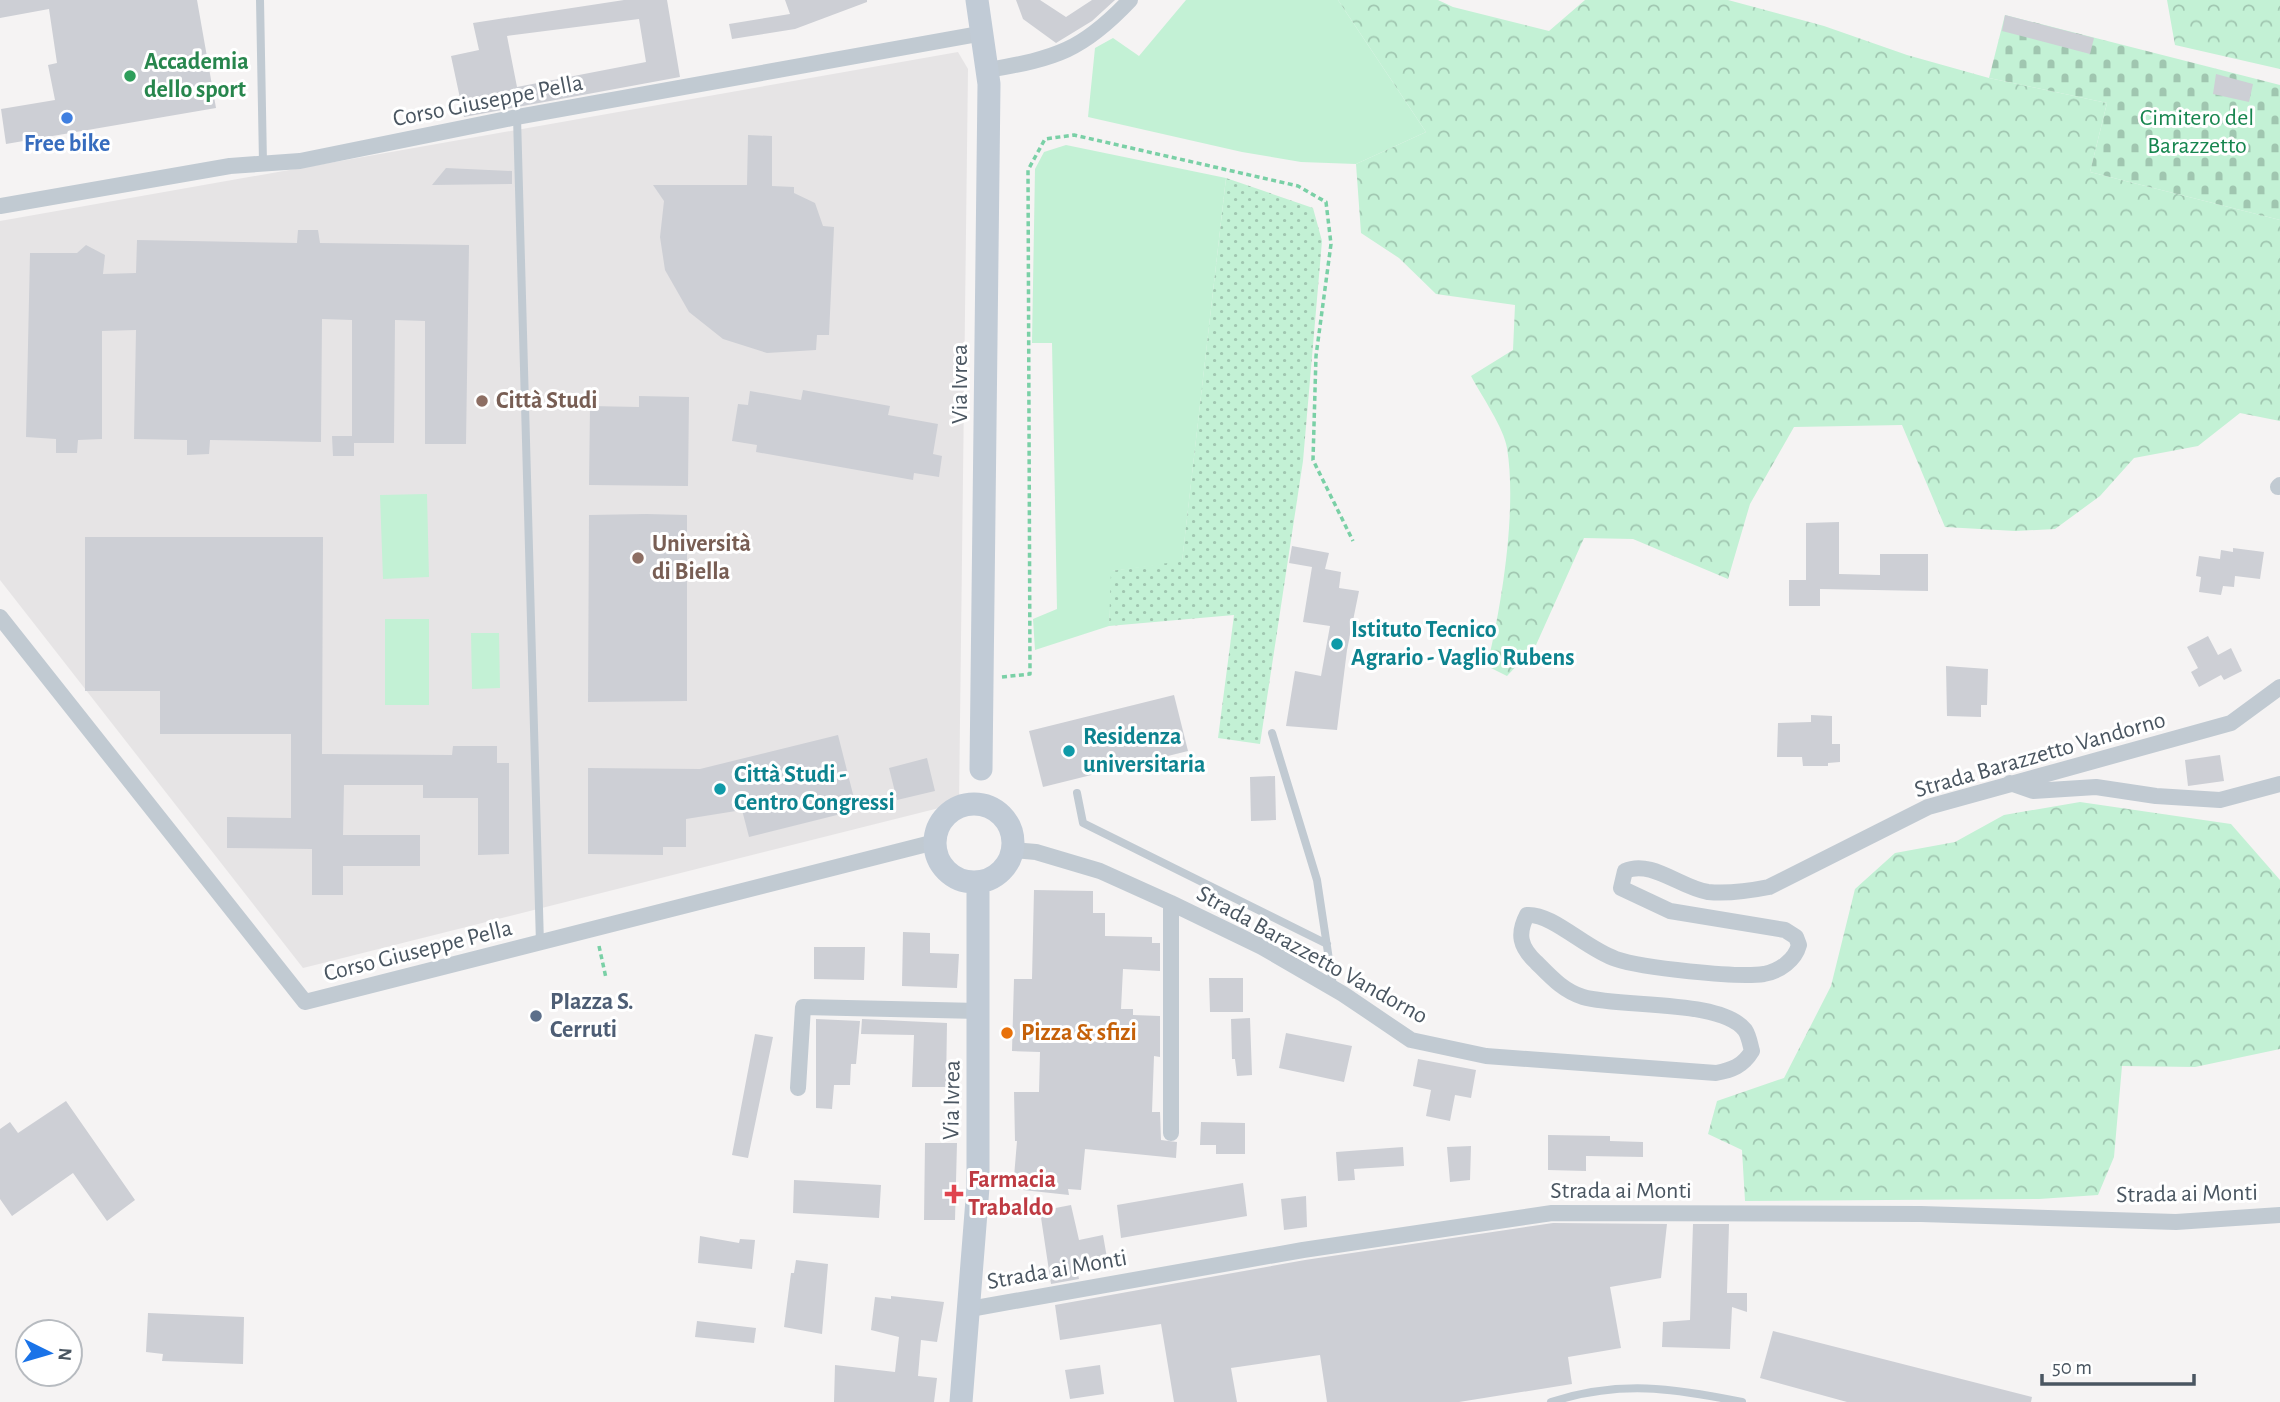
<svg xmlns="http://www.w3.org/2000/svg" width="2280" height="1402" font-family="'Alegreya Sans',sans-serif">
	<style>
		.education { fill: #e6e4e5 }
		.grass { fill: #c3f1d5 }
		.forest { fill: url(#forest-crowns) }
		.cemetery { fill: url(#cemetery-stones) }
		.garden { fill: url(#garden-dots) }
		.building { fill: #cdcfd5; fill-rule: evenodd }
		.lines { fill: none; stroke-linecap: round; stroke-linejoin: round }
		.path { stroke: #7ad0a6; stroke-width: 3.5; stroke-dasharray: 5 3.5; stroke-linecap: butt }
		.service { stroke: #c1cad2; stroke-width: 8 }
		.minor { stroke: #c1cad2; stroke-width: 16 }
		.secondary { stroke: #c1cbd6; stroke-width: 23 }
		.leisure-dot { fill: #2e9e5b; stroke: #fff; stroke-width: 2.5 }
		.shop-dot { fill: #3f7fe0; stroke: #fff; stroke-width: 2.5 }
		.education-dot { fill: #8d6e63; stroke: #fff; stroke-width: 2.5 }
		.culture-dot { fill: #0f9aa8; stroke: #fff; stroke-width: 2.5 }
		.service-dot { fill: #5c6f8a; stroke: #fff; stroke-width: 2.5 }
		.food-dot { fill: #e8710a; stroke: #fff; stroke-width: 2.5 }
		.health-dot { fill: #e0444e; stroke: #fff; stroke-width: 2.5 }
		.labels { text-anchor: middle; dominant-baseline: central; stroke-width: 6; stroke-linejoin: round; paint-order: stroke }
		.leisure-label { font-size: 24px; font-weight: bold; fill: #27864d; stroke: #fff; text-anchor: start }
		.street-label { font-size: 24px; fill: #4a5661; stroke: #fff }
		.park-label { font-size: 24px; fill: #17864f; stroke: #fff }
		.shop-label { font-size: 24px; font-weight: bold; fill: #366cbe; stroke: #fff }
		.education-label { font-size: 24px; font-weight: bold; fill: #785e54; stroke: #fff; text-anchor: start }
		.culture-label { font-size: 24px; font-weight: bold; fill: #0d838f; stroke: #fff; text-anchor: start }
		.service-label { font-size: 24px; font-weight: bold; fill: #4e5e75; stroke: #fff; text-anchor: start }
		.food-label { font-size: 24px; font-weight: bold; fill: #c56008; stroke: #fff; text-anchor: start }
		.health-label { font-size: 24px; font-weight: bold; fill: #be3a42; stroke: #fff; text-anchor: start }
	</style>
	<defs>
		<pattern id="forest-crowns" width="20" height="18" patternUnits="userSpaceOnUse" patternTransform="scale(1.75)"><rect width="20" height="18" fill="#c3f1d5"/><path d="M2 6a3 3 0 1 1 6 0M12 15a3 3 0 1 1 6 0" fill="none" stroke="#a0c6b0"/></pattern>
		<pattern id="cemetery-stones" width="16" height="16" patternUnits="userSpaceOnUse" patternTransform="scale(1.75)"><rect width="16" height="16" fill="#c3f1d5"/><path d="M2 7V4a2 2 0 0 1 4 0v3zM10 15v-3a2 2 0 0 1 4 0v3z" fill="#a0c6b0"/></pattern>
		<pattern id="garden-dots" width="8" height="8" patternUnits="userSpaceOnUse" patternTransform="scale(1.75)"><rect width="8" height="8" fill="#c3f1d5"/><path d="M2 2h.1M6 6h.1" fill="none" stroke="#a0c6b0" stroke-width="1.8" stroke-linecap="round"/></pattern>
	</defs>
	<rect width="100%" height="100%" fill="#f5f3f3"/>
	<!-- education -->
	<path class="education" d="M958 52 968 69 959 803 303 968 0 580V221Z"/>
	<!-- grass -->
	<path class="grass" d="M1186 0H1338L1426 132 1356 164 1301 162 1242 152 1088 117 1095 48 1113 38 1139 56Z
		M1066 145 1226 178 1182 562 1112 571 1109 626 1035 650 1033 619 1057 609 1052 343H1032L1035 169 1044 152Z
		M427 494 429 577 383 579 380 495Z
		M385 619H429V705H385Z
		M471 633H499L500 688 472 689Z"/>
	<!-- forest -->
	<path class="forest" d="M1338 0H1438L1453 7 1549 31 1585 0H1728L1824 26 1907 55 1989 78 2107 103 2090 172 2280 220V421L2240 413 2198 446 2134 458 2100 496 2055 529 2015 531 1945 527 1902 425 1794 427 1750 504 1728 579 1633 539 1584 538 1536 645 1507 676 1487 666C1502 605 1517 509 1507 448 1504 428 1481 395 1471 376L1513 350 1515 305 1436 294 1399 258 1361 233 1356 164 1426 132Z
		M2167 0H2280V69L2175 45Z
		M2080 802 2231 824 2280 880V1049L2195 1067 2122 1066 2114 1157 2098 1195 2039 1199 1745 1201 1742 1150 1708 1134 1717 1101 1784 1078 1831 986 1855 889 1895 853 1955 842 2004 815Z"/>
	<!-- cemetery -->
	<path class="cemetery" d="M2005 15 2280 85V220L2090 172 2107 103 1989 78Z"/>
	<!-- garden -->
	<path class="garden" d="M1226 178 1313 208 1322 241 1303 461 1260 744 1218 738 1234 615 1109 626 1111 571 1182 561Z"/>
	<!-- building -->
	<path class="building" d="M0 0H197L216 108 6 144 1 109 55 100 48 65 57 63 49 9 0 18Z
		M624 0H667L680 77 464 117 451 56 479 50 473 23ZM639 19 646 62 517 87 507 36Z
		M785 0H867V2L795 29 732 39 729 24 790 14Z
		M1016 0H1040L1066 17 1092 0H1115L1092 21 1056 43 1023 19Z
		M2005 15 2094 38 2090 54 2002 31Z
		M2216 74 2253 84 2249 102 2213 94Z
		M748 135 772 136V186L794 187V193L815 203 823 226 834 227 829 335H817L816 350 767 353 723 339 689 312 665 270 660 237 664 201 653 185H747Z
		M446 168 512 171V184L432 185Z
		M298 230H318L320 243 469 245 466 444H425V321L395 320 394 443H354V456H333L332 436H352V320L322 319 321 442 210 440 209 454 187 455V440L134 439 136 330 102 331V439L78 440 77 453H56V439L26 437 30 253H77L86 245 105 255 103 274 136 273 137 240 297 243Z
		M803 390 890 406 888 415 938 424 933 454 942 456 939 477 914 473 913 480 756 452 757 445 732 441 738 404 748 405 750 391 801 400Z
		M639 396 689 397 688 486 589 485 590 406 639 407Z
		M646 514 687 515V701L588 702 589 515Z
		M1839 522V574L1880 575V554H1928V591L1820 589V606H1789V580H1806V523Z
		M85 537H323L322 754 452 755 453 746H497V763H509V854L478 855V798H423V785H344L343 835H420V866H343V895H312V849L227 848V817L291 818V734H160V691H85Z
		M1292 546 1329 553 1325 569 1341 572 1339 588 1359 591 1347 650 1337 730 1286 726 1295 671 1321 676 1330 626 1303 622 1312 567 1289 563Z
		M2233 548 2264 552 2260 579 2235 576 2234 587 2223 586 2221 595 2199 592 2201 577 2196 576 2199 556 2220 559 2221 550 2233 552Z
		M2208 636 2218 655 2231 648 2242 671 2224 680 2221 675 2199 687 2191 672 2198 668 2187 647Z
		M1946 666 1988 669 1987 705H1981V717L1947 716Z
		M1174 695 1188 751 1043 787 1029 731Z
		M1811 715 1832 716V744H1840V762L1828 763V766H1803L1802 757H1777L1778 723 1811 722Z
		M838 735 857 810 749 837 742 810 686 819V847H663V855L588 854V768L700 769Z
		M2220 755 2224 781 2188 786 2185 760Z
		M927 758 935 791 897 800 889 768Z
		M1275 776 1276 820 1251 821 1250 777Z
		M1034 890 1093 891V913H1105V936L1152 937V943H1160V971L1123 969 1121 1009H1133V1015L1160 1016V1057L1154 1056 1152 1112H1160L1161 1140 1177 1142 1176 1158 1085 1149 1081 1190 1068 1189 1069 1195 1013 1189 1017 1141H1015L1014 1092H1039L1040 1052 1012 1051 1014 979H1032Z
		M903 932 930 933V953L959 954 957 988 902 986Z
		M814 947H865L864 980 814 979Z
		M1209 978H1243V1012H1210Z
		M1250 1018 1252 1075 1237 1076 1235 1059H1232L1231 1019Z
		M816 1019 860 1021 856 1064H851L850 1085H834L832 1109 816 1108Z
		M862 1019 947 1023 946 1087H912L914 1035 861 1034Z
		M1286 1033 1352 1046 1344 1082 1279 1068Z
		M755 1034 773 1037 748 1158 732 1155Z
		M1418 1059 1476 1070 1471 1098 1455 1095 1450 1121 1426 1116 1431 1090 1413 1086Z
		M66 1101 135 1200 107 1221 73 1173 12 1216 0 1199V1129L10 1122 18 1133Z
		M1201 1122 1245 1123V1154H1216V1145H1200Z
		M1548 1135 1610 1136V1141L1643 1142V1157L1586 1156V1171L1548 1170Z
		M925 1143H957L955 1220H924Z
		M1471 1146 1470 1180 1450 1182 1447 1147Z
		M1403 1147 1404 1166 1354 1169 1355 1180 1338 1181 1336 1152Z
		M794 1180 881 1185 879 1218 793 1213Z
		M1243 1183 1247 1216 1121 1238 1117 1205Z
		M1306 1196 1307 1227 1284 1230 1281 1199Z
		M1071 1205 1079 1240 1103 1235 1107 1258 1076 1264 1079 1279 1051 1284 1040 1211Z
		M1553 1223 1667 1224 1661 1278 1610 1287 1621 1348 1568 1357 1572 1384 1459 1402H1327L1320 1355 1231 1368 1237 1402H1174L1161 1324 1060 1340 1055 1305 1305 1260Z
		M1693 1224H1729L1727 1293H1747V1312L1732 1307 1730 1349 1662 1347 1663 1322 1690 1320Z
		M700 1236 739 1243 740 1239 755 1240 752 1269 698 1263Z
		M796 1260 828 1264 822 1334 784 1327 791 1273H794Z
		M891 1296 944 1302 937 1342 921 1340 918 1376 937 1378 934 1402H834L835 1365 895 1372 899 1337 871 1330 875 1297 891 1299Z
		M148 1313 244 1317 243 1364 162 1361 163 1354 146 1352Z
		M697 1321 756 1328 754 1343 695 1337Z
		M1773 1331 2032 1397 2031 1402H1847L1760 1378Z
		M1100 1365 1104 1394 1070 1399 1065 1370Z"/>
	<g class="lines">
		<!-- path -->
		<path class="path" d="M1002 677 1030 674 1028 170 1045 139 1074 135 1298 186 1326 202 1331 244 1316 356 1313 460 1353 541
			M599 946 606 978"/>
		<!-- service -->
		<path class="service" d="M260 0 263 163
			M517 117 540 944
			M1272 733 1317 880 1333 986
			M1077 793 1083 823 1327 944
			M1551 1402C1620 1380 1673 1388 1742 1402"/>
		<!-- minor -->
		<path class="minor" d="M989 70C1056 58 1082 51 1130 0
			M0 206 230 166 300 161 517 117 984 33
			M2278 487 2280 485
			M0 617 305 1002 935 842
			M2010 783 2033 791 2096 787 2156 796 2220 800 2280 784
			M1013 850 1036 852 1100 871 1171 903 1262 947 1343 994 1411 1040 1486 1056 1716 1073C1732 1070 1743 1066 1752 1051 1750 1044 1749 1036 1745 1030 1721 999 1622 1008 1583 997 1563 991 1550 976 1536 962 1520 947 1517 934 1527 915 1552 913 1586 949 1616 959 1642 968 1737 978 1764 974 1780 971 1795 960 1799 945L1796 937 1785 930 1670 911 1621 888 1625 871C1651 859 1681 888 1708 892 1728 894 1749 891 1769 887L1928 807 2231 723 2280 687
			M798 1088 803 1007 979 1011
			M1171 1133V903
			M970 1309 1303 1250 1552 1213 1921 1214 2176 1222 2280 1215"/>
		<!-- secondary -->
		<path class="secondary" d="M977 0 989 84 981 769
			M935 843a39 39 0 1 1 78 0a39 39 0 1 1-78 0Z
			M961 1402 978 1187V882"/>
	</g>
	<!-- markers -->
	<circle class="leisure-dot" cx="130" cy="76" r="7"/>
	<circle class="shop-dot" cx="67" cy="118" r="7"/>
	<g class="education-dot">
		<circle cx="482" cy="401" r="7"/>
		<circle cx="638" cy="558" r="7"/>
	</g>
	<g class="culture-dot">
		<circle cx="1337" cy="644" r="7"/>
		<circle cx="1069" cy="751" r="7"/>
		<circle cx="720" cy="789" r="7"/>
	</g>
	<circle class="service-dot" cx="536" cy="1016" r="7"/>
	<circle class="food-dot" cx="1007" cy="1033" r="7"/>
	<path class="health-dot" d="M950.5 1183.5h7v7h7v7h-7v7h-7v-7h-7v-7h7z"/>
	<g class="labels">
		<!-- leisure labels -->
		<g class="leisure-label">
			<text x="144" y="62">Accademia<tspan x="144" dy="28">dello sport</tspan></text>
		</g>
		<!-- street labels -->
		<g class="street-label">
			<text transform="translate(488 101) rotate(-11)">Corso Giuseppe Pella</text>
			<text transform="translate(960 384) rotate(-90)">Via Ivrea</text>
			<text transform="translate(2040 755) rotate(-16)">Strada Barazzetto Vandorno</text>
			<text transform="translate(418 951) rotate(-14)">Corso Giuseppe Pella</text>
			<text transform="translate(1312 955) rotate(29)">Strada Barazzetto Vandorno</text>
			<text transform="translate(952 1100) rotate(-89)">Via Ivrea</text>
			<text x="1621" y="1191">Strada ai Monti</text>
			<text transform="translate(2187 1194) rotate(-1)">Strada ai Monti</text>
			<text transform="translate(1057 1270) rotate(-10)">Strada ai Monti</text>
		</g>
		<!-- park labels -->
		<g class="park-label">
			<text x="2197" y="118">Cimitero del<tspan x="2197" dy="28">Barazzetto</tspan></text>
		</g>
		<!-- shop labels -->
		<g class="shop-label">
			<text x="67" y="144">Free bike</text>
		</g>
		<!-- education labels -->
		<g class="education-label">
			<text x="496" y="401">Città Studi</text>
			<text x="652" y="544">Università<tspan x="652" dy="28">di Biella</tspan></text>
		</g>
		<!-- culture labels -->
		<g class="culture-label">
			<text x="1351" y="630">Istituto Tecnico<tspan x="1351" dy="28">Agrario - Vaglio Rubens</tspan></text>
			<text x="1083" y="737">Residenza<tspan x="1083" dy="28">universitaria</tspan></text>
			<text x="734" y="775">Città Studi -<tspan x="734" dy="28">Centro Congressi</tspan></text>
		</g>
		<!-- service labels -->
		<g class="service-label">
			<text x="550" y="1002">PIazza S.<tspan x="550" dy="28">Cerruti</tspan></text>
		</g>
		<!-- food labels -->
		<g class="food-label">
			<text x="1021" y="1033">Pizza &amp; sfizi</text>
		</g>
		<!-- health labels -->
		<g class="health-label">
			<text x="968" y="1180">Farmacia<tspan x="968" dy="28">Trabaldo</tspan></text>
		</g>
	</g>
	<!-- north arrow -->
	<g transform="translate(49 1353) rotate(95)"><circle r="33" fill="#ffffff" stroke="#b7bbc0" stroke-width="2"/>
	<path d="M0-5L12 26L0 18L-12 26Z" fill="#1a73e8"/>
	<text y="-10" font-size="19" font-weight="bold" text-anchor="middle" fill="#4a5661">N</text>
	</g>
	<!-- scale -->
	<path d="M2042 1374v10h152v-10" fill="none" stroke="#4a5661" stroke-width="3.5"/>
	<text x="2052" y="1374" font-size="21" fill="#4a5661" stroke="#ffffff" stroke-width="5" paint-order="stroke">50 m</text>
</svg>
